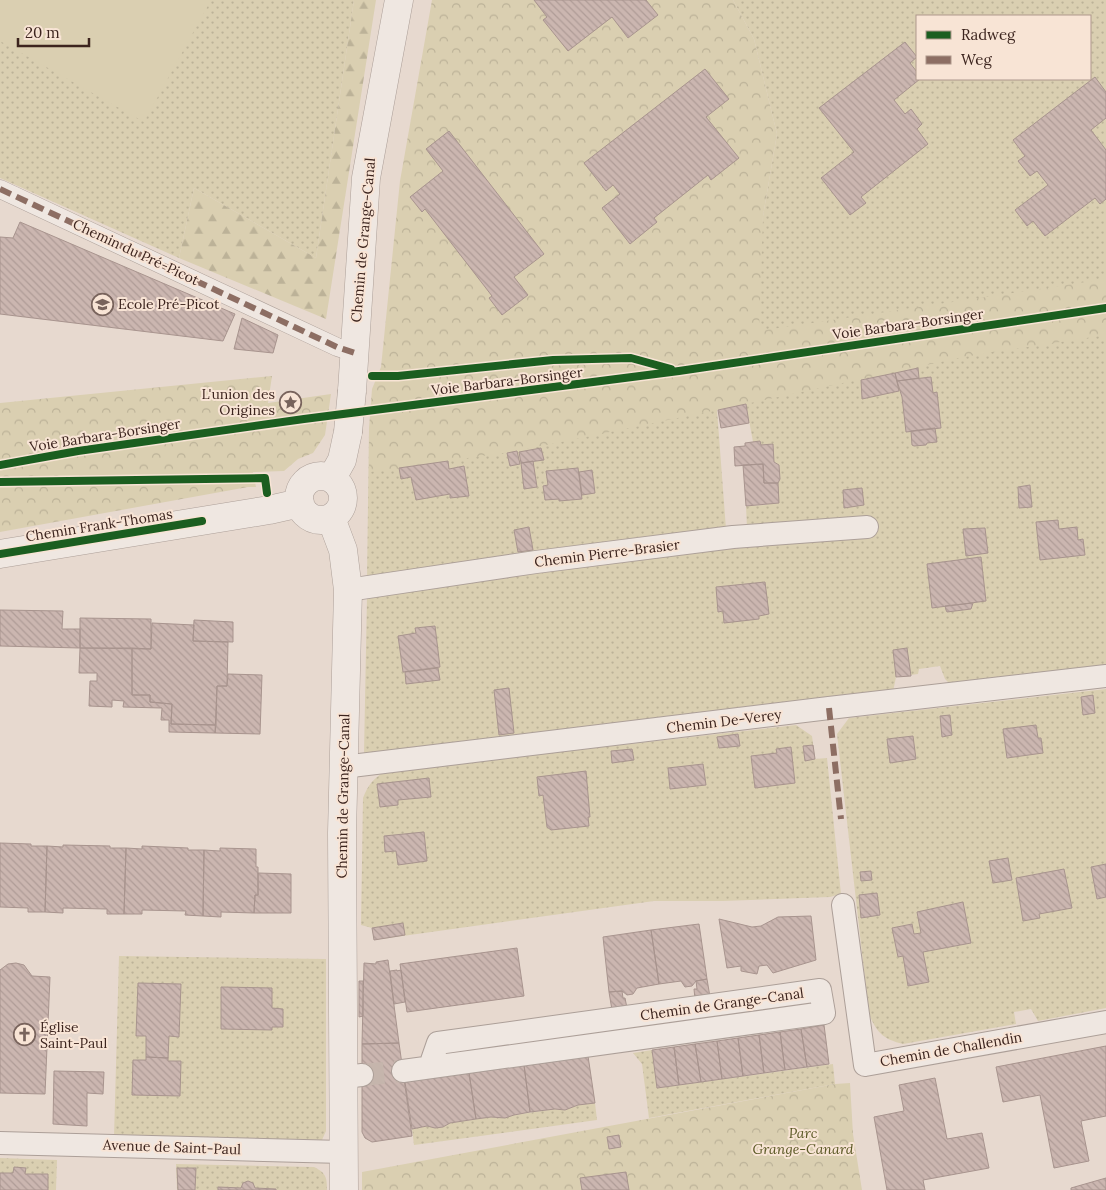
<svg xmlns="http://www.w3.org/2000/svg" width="1106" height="1190" font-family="Lora,serif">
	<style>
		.grass { fill: url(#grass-dots); fill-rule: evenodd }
		.forest { fill: url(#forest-firs) }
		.park { fill: url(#park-crowns) }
		.pitch { fill: #dacfb1 }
		.building { fill: url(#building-back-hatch); stroke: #a8948e }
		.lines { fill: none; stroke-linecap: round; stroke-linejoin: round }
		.minor-tunnel { stroke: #c5b5ac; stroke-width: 22; stroke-dasharray: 22 11; stroke-linecap: butt }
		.pedestrian-casing { stroke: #ac9f98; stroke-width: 19 }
		.minor-casing { stroke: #ac9f98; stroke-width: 24 }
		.tertiary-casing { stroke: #ac9f98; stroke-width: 29 }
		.pedestrian { stroke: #efe7e1; stroke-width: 18 }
		.minor { stroke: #efe7e1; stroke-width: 22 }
		.tertiary { stroke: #efe7e1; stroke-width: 28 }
		.tertiary-bridge-casing { stroke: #ac9f98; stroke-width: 29; stroke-linecap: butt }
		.tertiary-bridge { stroke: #efe7e1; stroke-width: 28 }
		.quiet { stroke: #8d6e63; stroke-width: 6; stroke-dasharray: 12 6; stroke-linecap: butt }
		.cycleway-casing { stroke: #f8e4d5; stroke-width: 11 }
		.cycleway { stroke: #1b5e20; stroke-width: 8 }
		.labels { text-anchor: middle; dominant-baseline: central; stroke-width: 4; stroke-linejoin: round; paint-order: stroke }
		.street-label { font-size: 14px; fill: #3c241e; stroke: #f8e4d5 }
		.poi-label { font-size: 14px; fill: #3c241e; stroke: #f8e4d5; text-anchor: start }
		.park-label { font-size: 14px; font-style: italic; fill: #5a5824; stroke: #f8e4d5 }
	</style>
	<defs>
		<pattern id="grass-dots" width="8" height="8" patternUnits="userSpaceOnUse" patternTransform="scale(1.25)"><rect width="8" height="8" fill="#dacfb1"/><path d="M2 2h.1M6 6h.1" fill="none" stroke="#bcb298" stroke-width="1.8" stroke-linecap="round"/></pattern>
		<pattern id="forest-firs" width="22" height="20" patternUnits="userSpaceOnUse" patternTransform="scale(1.25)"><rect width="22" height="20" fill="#dacfb1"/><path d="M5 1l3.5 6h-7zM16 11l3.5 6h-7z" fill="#bcb298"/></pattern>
		<pattern id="park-crowns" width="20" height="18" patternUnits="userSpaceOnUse" patternTransform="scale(1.25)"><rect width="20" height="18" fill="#dacfb1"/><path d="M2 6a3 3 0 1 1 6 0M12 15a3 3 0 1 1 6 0" fill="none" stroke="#bcb298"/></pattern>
		<pattern id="building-back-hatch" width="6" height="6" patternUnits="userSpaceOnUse" patternTransform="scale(1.25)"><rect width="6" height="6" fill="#cbb6b0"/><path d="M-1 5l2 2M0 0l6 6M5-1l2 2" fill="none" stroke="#af9c97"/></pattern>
	</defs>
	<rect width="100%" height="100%" fill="#e7d9cf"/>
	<!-- grass -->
	<path class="grass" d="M0 0H354L316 258 194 188 179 258 0 178Z
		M733 0H1106V291L750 341 763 216 777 134 754 39ZM917 16H1090V79H917Z
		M1106 321V665L951 685 945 679 940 666 919 669 918 674 896 677 893 692 364 753 367 597 501 577 675 554 874 536 872 517 747 528 746 506 766 505 780 479 779 465 774 462 773 444 761 445 760 441 753 442 746 404 717 410 726 529 367 579 369 428Z
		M1106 689V1008L1038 1021 1031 1009 1014 1012 1016 1024 903 1044C883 1039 877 1033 869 1014L837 734 849 718Z
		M796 725 812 736 815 759 827 758 841 894 830 897 723 901H654L374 940 372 928 361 925 363 798C368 785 373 779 384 772Z
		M119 956 326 959V1131L322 1140 314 1144 114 1137Z
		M652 1050 657 1088 833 1064 835 1084 649 1118 642 1064 633 1053Z
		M595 1103 597 1120 414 1145 412 1129 427 1126 435 1128 443 1127 450 1123 491 1117 505 1118 514 1115 555 1109 565 1110 578 1105Z
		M0 1158 57 1160 56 1190H0Z
		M176 1164 314 1167C326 1173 327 1177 327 1190H177Z"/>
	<!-- forest -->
	<path class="forest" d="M354 0H376L326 319 179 258 194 188 316 258Z"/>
	<!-- park -->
	<path class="park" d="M432 0H733L754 39 777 134 763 216 759 331 1106 279V335L963 357 746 404 517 451 369 472V428L372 389 381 367 400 181Z
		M272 376 268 403 331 394 325 435 313 453 298 459 284 471 253 472 256 487H248L0 532V403Z
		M850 1083 853 1134 862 1190H362V1172L835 1084Z"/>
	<!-- pitch -->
	<path class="pitch" d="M0 0H211L144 122 0 41Z"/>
	<!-- building -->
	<path class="building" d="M534 0H646L658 15 628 38 612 17 568 51 543 20 547 17Z
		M905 42 917 57 910 63 917 72V79H920L894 100 905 114 911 109 922 124 917 129 928 144 861 197 866 203 850 215 821 178 854 152 819 108Z
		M705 69 729 99 706 117 739 158 711 180 708 175 654 218 657 222 630 244 602 208 620 194 613 185 606 191 584 163Z
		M1095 77 1106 92V118L1091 130 1106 150V199L1100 204 1095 198 1045 236 1033 221 1027 226 1015 210 1048 185 1037 171 1030 176 1018 161 1025 156 1013 140Z
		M449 131 544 254 514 277 528 295 502 315 489 298 492 296 425 209 422 212 410 197 443 171 426 149Z
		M20 222 235 314 223 341 0 314V237L13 238Z
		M242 318 278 335 273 353 234 349Z
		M918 368 919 378 897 381 895 373Z
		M895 373 899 391 862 399 861 380Z
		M931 377 933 393 937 392 941 428 906 432 902 397 897 381Z
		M746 404 749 423 721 428 718 410Z
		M935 428 937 442 927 443 926 445 914 446 912 445 911 431Z
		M760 441 761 445 773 444 774 462 779 465 780 479 778 483H764L763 464 735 466 734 447 745 446V443Z
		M541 448 544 460 521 463 519 452Z
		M517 451 520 464 510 466 507 453Z
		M448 461 449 469 464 466 469 496 450 498V494L416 500 411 477 401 479 399 468Z
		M533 461 537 487 524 489 521 463Z
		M763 464 764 483H778L779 503 746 506 743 465Z
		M578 468 582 499 559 501V499L545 500 543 486 548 485 546 471Z
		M592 470 595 493 582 495 579 472Z
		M1030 485 1032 507 1019 508 1018 487Z
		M862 488 864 505 844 508 843 490Z
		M1058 520 1059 529 1077 527 1078 540 1083 539 1085 555 1040 560 1036 522Z
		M529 527 533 550 518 552 514 530Z
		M985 528 988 553 966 556 963 529Z
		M981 557 986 601 932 608 927 564Z
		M765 582 769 614 759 616V619L724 623 723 611 718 612 716 587Z
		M973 603 971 609 947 612 946 610 945 606Z
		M0 610 63 611 62 629H80V648L0 646Z
		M80 618 151 619V649L80 648Z
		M194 620 233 622V642L193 641Z
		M152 623 194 625 193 641 228 642 227 686H217L216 725 171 724 172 704 150 702V695H132V648L151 649Z
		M435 626 440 667 403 672 398 636 416 633 415 628Z
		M80 648H132V695H150V702L172 704 171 724 216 725 215 733 169 732V720H161L162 708 123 707 124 701 112 700V707L89 706 90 681H97V673H79Z
		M907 648 911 676 896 677 893 650Z
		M438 668 440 680 406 684 405 672Z
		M228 674 262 675 260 734 215 733 217 686H227Z
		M509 688 514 733 499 735 494 690Z
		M1093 695 1095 713 1083 715 1081 697Z
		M950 715 952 735 942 737 940 716Z
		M1036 725 1038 738H1041L1043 753 1007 758 1003 729Z
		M738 734 740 746 719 748 717 737Z
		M913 736 916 759 890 763 887 739Z
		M813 745 815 759 805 761 803 746Z
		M791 747 795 783 755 788 751 756 777 753 776 749Z
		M632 749 634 760 612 763 611 751Z
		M703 764 706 785 670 789 668 768Z
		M586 771 590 817H588L589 826 551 830 547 827 543 795 539 796 537 777Z
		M429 778 431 797 398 800V805L380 807 377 784Z
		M424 832 427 861 398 865 396 851 385 852 384 836Z
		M0 843 31 844V846H47L45 912H28V908L0 907Z
		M63 845 110 846V848H126L124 914H107V909L63 908V913L45 912 47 846 63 847Z
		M142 846 188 848V850H204L203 916 185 915 186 911 142 910V914H124L126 848 142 849Z
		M220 848 256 849V867H258V895H255L254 913 221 912V917L203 916 204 850 220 851Z
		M1008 858 1012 880 993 883 989 861Z
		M1106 864V897L1097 899 1091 867Z
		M1064 869 1072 908 1039 914 1040 918 1023 921 1016 878Z
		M871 871 872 880 861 881 860 872Z
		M258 873 291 874V913H254L255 895H258Z
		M877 893 880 915 861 918 859 895Z
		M963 902 971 943 923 952 929 982 908 986 903 956 898 957 892 928 912 924 914 934 921 933 917 912Z
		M811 916 816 960 773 973 767 965 759 966 757 974 741 971V966L727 968 719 919 752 927 761 926 778 917Z
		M403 923 405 935 374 940 372 928Z
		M699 924 707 979 696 981 692 986 685 987 681 981 659 984 651 930Z
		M651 930 659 984 637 988 633 994 627 995 622 991 609 992 603 937Z
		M517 948 524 996 407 1012 400 964Z
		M388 960 399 1043 362 1044 364 963 376 964V962Z
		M16 963 24 965 32 976 50 977 45 1094 0 1093V970L8 964Z
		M397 970V971L401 970 405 1002 394 1004 390 971Z
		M707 979 710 997 695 999 694 989H697L696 981Z
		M359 981H363V1016L359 1017Z
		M138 983 181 984 179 1037 169 1036 168 1058 146 1057V1036H136Z
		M221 987 272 988V1008L283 1009V1027H272V1030L221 1029Z
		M622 991 623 998H625L627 1008 612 1010 609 992Z
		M824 1025 829 1064 807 1067 801 1029Z
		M801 1029 807 1067 785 1070 780 1032Z
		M780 1032 785 1070 764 1073 759 1035Z
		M759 1035 764 1073 743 1076 738 1038Z
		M738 1038 743 1076 722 1079 717 1041Z
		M717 1041 722 1079 701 1082 695 1044Z
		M399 1043 412 1136 372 1142 365 1138 362 1132V1044Z
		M695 1044 701 1082 679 1085 674 1047Z
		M1106 1046V1116L1081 1121 1089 1161 1054 1168 1040 1095 1003 1102 996 1067Z
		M674 1047 679 1085 657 1088 652 1050Z
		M588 1056 595 1103 578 1105 565 1110 555 1109 530 1112 524 1065Z
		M146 1057 168 1058V1061H181L180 1096 132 1095 133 1060H146Z
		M524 1065 530 1112 514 1115 505 1118 491 1117 476 1119 469 1073Z
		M54 1071 104 1072 103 1094 87 1093V1126L53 1124Z
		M469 1073 476 1119 450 1123 443 1127 435 1128 427 1126 412 1129 405 1082Z
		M935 1078 947 1139 982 1133 989 1168 923 1180 925 1190H887L874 1117 904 1111 899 1085Z
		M619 1135 621 1147 609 1149 607 1137Z
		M14 1167 26 1168 25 1174H48V1190H0V1173H13Z
		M177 1168H196L195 1190H178Z
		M626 1172 629 1190H582L580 1178Z
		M1106 1178V1190H1071V1188Z
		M248 1181 253 1183 255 1188 276 1189V1190H218V1187L241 1188 243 1183Z"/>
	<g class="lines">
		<!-- minor-tunnel -->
		<path class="minor-tunnel" d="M362 1075 403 1071"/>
		<defs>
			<path id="pedestrian" d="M0 189 337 347 355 353"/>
			<path id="minor" d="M348 590 536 562 733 537 867 527
				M343 767 829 708 1106 676
				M843 905 865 1065 1106 1022
				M403 1071 824 1013 820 990 438 1043 430 1066
				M344 1077 362 1075
				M0 1143 343 1152"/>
			<path id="tertiary" d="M352 391 366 178 399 0
				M299 498a22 22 0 1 1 44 0a22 22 0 1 1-44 0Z
				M332 478 342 460 348 432
				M331 518 343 550 348 590 342 833 344 1190
				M0 554 269 510 300 503"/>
		</defs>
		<!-- pedestrian casing -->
		<use href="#pedestrian" class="pedestrian-casing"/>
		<!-- minor casing -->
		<use href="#minor" class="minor-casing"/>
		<!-- tertiary casing -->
		<use href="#tertiary" class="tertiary-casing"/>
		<!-- pedestrian -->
		<use href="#pedestrian" class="pedestrian"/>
		<!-- minor -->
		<use href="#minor" class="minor"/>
		<!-- tertiary -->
		<use href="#tertiary" class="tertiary"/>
		<defs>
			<path id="tertiary-bridge" d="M348 432 352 391"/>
		</defs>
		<!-- tertiary-bridge casing -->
		<use href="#tertiary-bridge" class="tertiary-bridge-casing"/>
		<!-- tertiary-bridge -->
		<use href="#tertiary-bridge" class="tertiary-bridge"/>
		<!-- quiet -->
		<path class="quiet" d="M0 189 337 347 355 353
			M829 708 841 819"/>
		<defs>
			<path id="cycleway" d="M372 376H398L553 360 631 358 671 369
				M0 465 78 451 304 419 679 371 1106 308
				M0 482 265 478 267 493
				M0 554 202 521"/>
		</defs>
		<!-- cycleway casing -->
		<use href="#cycleway" class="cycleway-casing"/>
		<!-- cycleway -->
		<use href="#cycleway" class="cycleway"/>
	</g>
	<!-- icons -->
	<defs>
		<symbol id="school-ring" viewBox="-11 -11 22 22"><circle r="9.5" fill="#f8e4d5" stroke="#78635c" stroke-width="1.5"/><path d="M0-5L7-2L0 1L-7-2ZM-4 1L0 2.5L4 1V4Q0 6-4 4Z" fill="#78635c"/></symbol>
		<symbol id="sight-ring" viewBox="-11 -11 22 22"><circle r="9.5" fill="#f8e4d5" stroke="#78635c" stroke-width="1.5"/><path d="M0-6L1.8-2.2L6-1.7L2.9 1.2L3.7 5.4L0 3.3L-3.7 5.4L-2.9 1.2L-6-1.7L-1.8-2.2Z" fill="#78635c"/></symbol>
		<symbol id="church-ring" viewBox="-11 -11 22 22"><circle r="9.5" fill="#f8e4d5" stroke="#78635c" stroke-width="1.5"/><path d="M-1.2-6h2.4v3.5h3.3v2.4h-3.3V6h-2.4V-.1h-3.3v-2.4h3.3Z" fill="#78635c"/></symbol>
	</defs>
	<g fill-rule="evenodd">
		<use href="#school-ring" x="90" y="292" width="25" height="25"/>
		<use href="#sight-ring" x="278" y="390" width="25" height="25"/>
		<use href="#church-ring" x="12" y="1022" width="25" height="25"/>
	</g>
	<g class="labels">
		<!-- street labels -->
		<g class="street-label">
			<text transform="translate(363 240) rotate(-85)">Chemin de Grange-Canal</text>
			<text transform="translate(136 252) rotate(25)">Chemin du Pré-Picot</text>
			<text transform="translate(908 324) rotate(-8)">Voie Barbara-Borsinger</text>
			<text transform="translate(507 381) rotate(-7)">Voie Barbara-Borsinger</text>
			<text transform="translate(105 435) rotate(-9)">Voie Barbara-Borsinger</text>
			<text transform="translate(99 525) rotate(-9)">Chemin Frank-Thomas</text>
			<text transform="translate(607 553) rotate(-7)">Chemin Pierre-Brasier</text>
			<text transform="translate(724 721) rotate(-7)">Chemin De-Verey</text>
			<text transform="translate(343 796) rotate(-89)">Chemin de Grange-Canal</text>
			<text transform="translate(722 1004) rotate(-8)">Chemin de Grange-Canal</text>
			<text transform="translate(951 1049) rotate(-10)">Chemin de Challendin</text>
			<text transform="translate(172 1147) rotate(2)">Avenue de Saint-Paul</text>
		</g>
		<!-- poi labels -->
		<g class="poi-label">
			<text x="118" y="304">Ecole Pré-Picot</text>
			<text x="275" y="394" text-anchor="end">L'union des<tspan x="275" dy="16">Origines</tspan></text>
			<text x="40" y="1027">Église<tspan x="40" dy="16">Saint-Paul</tspan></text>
		</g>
		<!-- park labels -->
		<g class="park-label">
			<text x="803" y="1133">Parc<tspan x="803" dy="16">Grange-Canard</tspan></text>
		</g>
	</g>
	<!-- legend -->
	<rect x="916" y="15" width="175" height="65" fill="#f8e4d5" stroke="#ad978c"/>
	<rect x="926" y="31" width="25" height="8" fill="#1b5e20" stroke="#ad978c"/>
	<text x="961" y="40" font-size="15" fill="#3c241e">Radweg</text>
	<rect x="926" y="56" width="25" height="8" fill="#8d6e63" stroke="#ad978c"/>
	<text x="961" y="65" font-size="15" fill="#3c241e">Weg</text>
	<!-- scale -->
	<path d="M18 38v8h71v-8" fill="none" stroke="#3c241e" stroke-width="2.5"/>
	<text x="25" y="38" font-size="15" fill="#3c241e" stroke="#f8e4d5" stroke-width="4" paint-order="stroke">20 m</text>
</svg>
